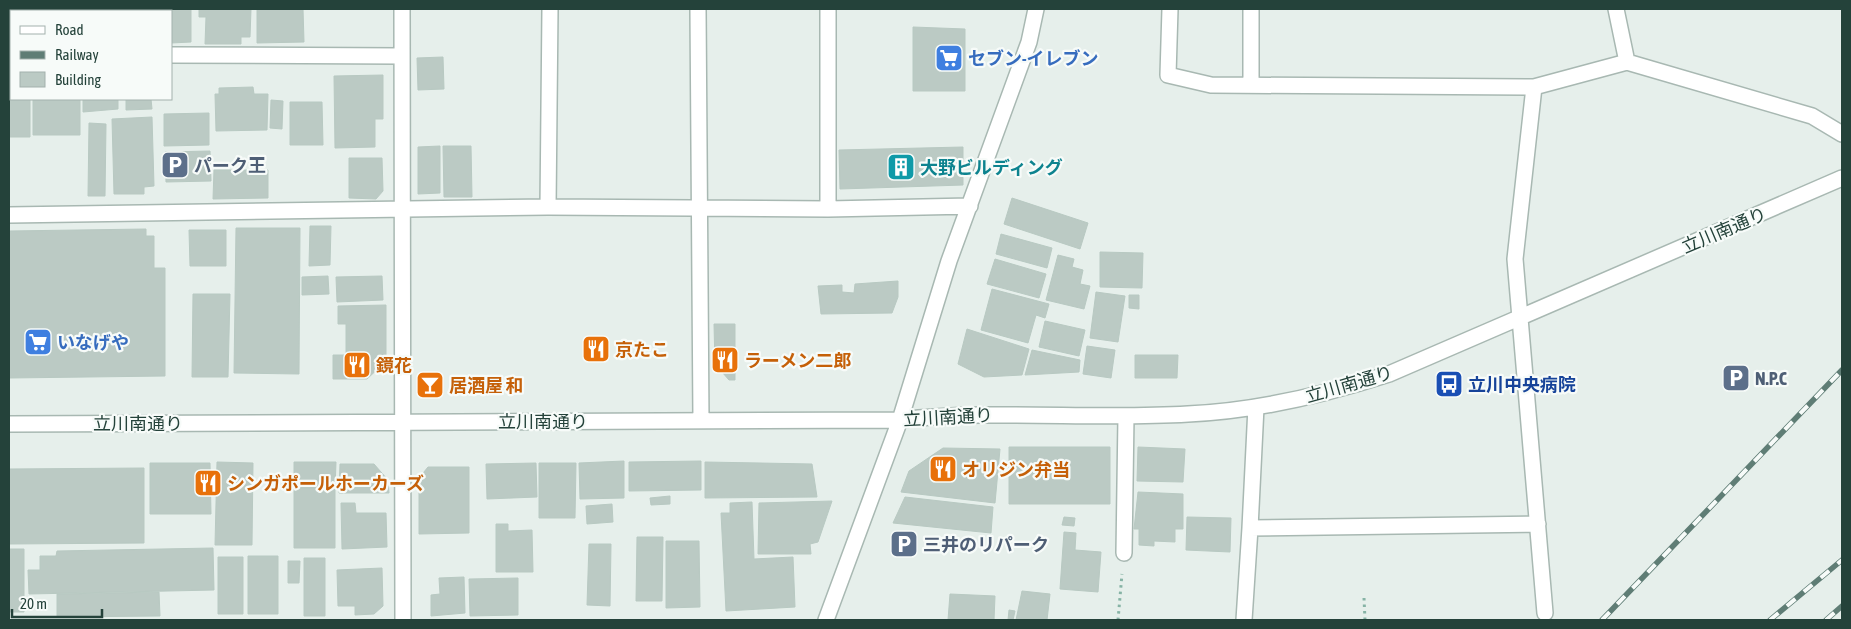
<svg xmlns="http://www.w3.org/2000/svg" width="1851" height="629" font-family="'Asap Condensed','Noto Sans JP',sans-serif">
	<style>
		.building { fill: #bbcac4; stroke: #b8c9c2 }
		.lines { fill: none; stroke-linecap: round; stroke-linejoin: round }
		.minor-casing { stroke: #a8b8b2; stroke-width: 18 }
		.path { stroke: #86b3a5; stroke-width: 3; stroke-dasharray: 2.5 4; stroke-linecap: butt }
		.minor { stroke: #fff; stroke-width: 15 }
		.rail-casing { stroke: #5f7d75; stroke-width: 5.5 }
		.rail { stroke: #f7fbf9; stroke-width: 4; stroke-dasharray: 11; stroke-linecap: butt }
		.labels { text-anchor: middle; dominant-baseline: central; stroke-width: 4.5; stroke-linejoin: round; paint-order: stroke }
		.shop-label { font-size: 18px; font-weight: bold; fill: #366cbe; stroke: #f7fbf9; text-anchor: start }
		.service-label { font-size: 18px; font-weight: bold; fill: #4e5e75; stroke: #f7fbf9; text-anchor: start }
		.culture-label { font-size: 18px; font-weight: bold; fill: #0d838f; stroke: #f7fbf9; text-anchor: start }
		.street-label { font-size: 18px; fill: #24423a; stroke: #f7fbf9 }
		.food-label { font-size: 18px; font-weight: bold; fill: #c56008; stroke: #f7fbf9; text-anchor: start }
		.transit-label { font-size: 18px; font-weight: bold; fill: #164399; stroke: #f7fbf9; text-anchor: start }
	</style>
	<rect width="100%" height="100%" fill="#e6efeb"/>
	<!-- building -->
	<path class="building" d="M29 9H57V11H29Z
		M65 9H97V11H65Z
		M103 9H135V11H103Z
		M144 9H191V42L171 43V11H144Z
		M199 9H251L250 37H241V44H205L206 17H199Z
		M257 9H303L304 42 257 43Z
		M11 20V39H9V21Z
		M913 27 965 29V91H913Z
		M443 57 444 89 418 90 417 58Z
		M383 75V119H375V147L335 148 334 76Z
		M9 80H11V99H30V137H9Z
		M253 87 254 94H268L267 130 216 131 215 94H219V88Z
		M33 99H80V135H33Z
		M83 99H118V109L83 112Z
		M126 99H151L152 109 126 110Z
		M271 100 283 101 282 129 270 128Z
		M290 102H322L323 145H290Z
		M209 113V145L164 146V114Z
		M152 117 154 186 144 187V194H114L112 119Z
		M89 123 106 124 105 196H88Z
		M440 146V193L418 194V147Z
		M443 146H471L472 197H444Z
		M963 147V185L840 189 839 150Z
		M210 151 211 181 166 182 165 152Z
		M349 158H382L383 191 376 199 349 198Z
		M214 170H268V198L213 199Z
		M1012 198 1088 223 1080 249 1004 224Z
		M310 226H331L330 265 309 266Z
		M236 228H300L299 374 234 373Z
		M146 229V236H154V268H165V376L9 378V231Z
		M189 230H226V266H190Z
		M1001 234 1052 248 1047 268 996 254Z
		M1100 252 1143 253 1142 288 1100 287Z
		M1058 255 1074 259 1072 267 1083 270 1080 284 1090 286 1084 309 1046 300Z
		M995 259 1046 274 1039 298 987 284Z
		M328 276 329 294 302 295V277Z
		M382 276 383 300 337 302 336 277Z
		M898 281V297L892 313 821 314 818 286 842 285V292L854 293 855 284Z
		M992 289 1049 304 1045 318 1036 315 1028 343 981 330Z
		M1096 292 1125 296 1118 342 1090 338Z
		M193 294H230L228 377H192Z
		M1129 295H1139V309L1129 308Z
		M386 305V355L382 365 367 379H333V355H346V324H338V306Z
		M1045 321 1085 330 1079 356 1039 347Z
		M714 324H735V380H729L715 364Z
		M967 329 1029 349 1022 375 984 377 958 364Z
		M1087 346 1115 350 1111 378 1083 374Z
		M1032 350 1080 360 1079 372 1025 375Z
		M1135 355H1178L1177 378H1135Z
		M1009 447H1110V504H1009Z
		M1138 447 1185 449 1183 482 1137 481Z
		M943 448 1000 449 995 503 901 492 909 471Z
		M624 461V498L580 499 579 463Z
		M701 461V490L629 491V462Z
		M217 462 253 463 252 545H215Z
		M294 462H336L335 489 294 488Z
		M705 462 812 464 817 497 705 498Z
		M150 463H210L211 514H150Z
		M536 463 537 497 487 499 486 464Z
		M539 463H576L575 518H539Z
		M340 464H374L388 480 389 493H339Z
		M428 467H469V533L419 534V478Z
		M144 468V543L9 544V469Z
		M294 488 335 489V548H294Z
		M1138 492 1183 494V529H1175V542L1154 541V546L1139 545V529H1134Z
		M670 496V504L651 505 650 498Z
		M905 497 993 507 991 533 893 523Z
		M832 501 818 542 810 544 811 554H758L759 503Z
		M752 502 754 559 793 557 795 607 726 611 721 513H730V503Z
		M341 503H355L356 513H386L387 547 342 549Z
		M612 504 613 522 587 524 586 506Z
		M1064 517 1075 518 1074 526 1062 525Z
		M1187 517 1231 518 1230 552 1186 550Z
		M496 524H508V531L532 530 533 572H496Z
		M1064 532 1076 533 1075 550 1101 552 1098 592 1060 589Z
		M637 537H663L662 601H636Z
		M666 541H699L700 607 666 608Z
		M589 544H611L610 606 587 605Z
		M213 548 214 590 29 594 28 570H40V556H56L57 551Z
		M9 549H24V612H9Z
		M248 556H278V614H248Z
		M218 557H243V614H218Z
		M304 558H325V616H304Z
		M288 561H300L299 583H288Z
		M382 568 383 606 374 614 355 615V606H338L337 570Z
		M464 577 465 613 431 616V595L440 594 439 578Z
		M518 578V615L470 616 469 579Z
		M1022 591 1050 594 1047 620H1016Z
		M159 592 160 616 57 617V594Z
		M950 594 995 596 994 620H948Z
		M1009 610 1015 611 1013 620H1008Z"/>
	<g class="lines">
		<defs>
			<path id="minor" d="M402 9 403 620
				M698 9 701 421
				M828 9V209
				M1170 9 1168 75 1211 85 1534 87
				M1251 9V85
				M1616 9 1627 62
				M9 55H11
				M171 55 401 56
				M548 207 550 9
				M9 215 548 207 828 209 970 206
				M9 424 900 420C996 409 1092 420 1188 414 1257 411 1324 395 1389 374L1842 178
				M1250 528 1256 407
				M1124 553 1126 416
				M1545 613 1515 259 1534 87 1627 62 1812 116 1842 134
				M826 620 900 420 949 261 1029 42 1036 9
				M1244 620 1250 528 1538 524"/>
		</defs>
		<!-- minor casing -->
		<use href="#minor" class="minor-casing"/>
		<!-- path -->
		<path class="path" d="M1364 598 1365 620
			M1118 620 1122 574"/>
		<!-- minor -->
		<use href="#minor" class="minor"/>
		<defs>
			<path id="rail" d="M1602 620 1842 370
				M1770 620 1842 560
				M1826 620 1842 606"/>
		</defs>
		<!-- rail casing -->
		<use href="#rail" class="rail-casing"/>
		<!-- rail -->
		<use href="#rail" class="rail"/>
	</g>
	<!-- icons -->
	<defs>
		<symbol id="supermarket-square" viewBox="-11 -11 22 22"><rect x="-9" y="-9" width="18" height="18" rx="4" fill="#3f7fe0" stroke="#f7fbf9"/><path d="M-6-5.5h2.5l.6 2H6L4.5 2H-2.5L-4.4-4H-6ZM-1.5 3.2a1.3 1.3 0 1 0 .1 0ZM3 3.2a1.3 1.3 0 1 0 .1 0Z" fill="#fff"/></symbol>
		<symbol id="parking-square" viewBox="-11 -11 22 22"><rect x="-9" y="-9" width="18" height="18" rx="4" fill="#5c6f8a" stroke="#f7fbf9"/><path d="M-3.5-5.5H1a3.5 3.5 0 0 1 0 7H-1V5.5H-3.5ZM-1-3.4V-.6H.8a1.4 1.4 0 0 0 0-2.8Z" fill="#fff"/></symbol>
		<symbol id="building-square" viewBox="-11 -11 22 22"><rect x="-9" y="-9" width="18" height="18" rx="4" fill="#0f9aa8" stroke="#f7fbf9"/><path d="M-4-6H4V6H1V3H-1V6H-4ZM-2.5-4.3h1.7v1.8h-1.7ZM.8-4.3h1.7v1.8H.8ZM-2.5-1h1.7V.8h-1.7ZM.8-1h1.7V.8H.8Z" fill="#fff"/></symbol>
		<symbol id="restaurant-square" viewBox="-11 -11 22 22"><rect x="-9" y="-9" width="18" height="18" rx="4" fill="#e8710a" stroke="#f7fbf9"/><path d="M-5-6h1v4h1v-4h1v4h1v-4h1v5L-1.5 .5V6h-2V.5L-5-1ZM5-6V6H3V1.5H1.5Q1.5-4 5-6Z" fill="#fff"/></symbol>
		<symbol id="bus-square" viewBox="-11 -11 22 22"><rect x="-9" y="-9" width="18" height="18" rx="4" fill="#1a4fb4" stroke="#f7fbf9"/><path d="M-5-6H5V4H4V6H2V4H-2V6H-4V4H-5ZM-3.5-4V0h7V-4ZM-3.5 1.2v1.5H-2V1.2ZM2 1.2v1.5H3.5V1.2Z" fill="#fff"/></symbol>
		<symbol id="bar-square" viewBox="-11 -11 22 22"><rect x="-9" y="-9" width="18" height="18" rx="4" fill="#e8710a" stroke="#f7fbf9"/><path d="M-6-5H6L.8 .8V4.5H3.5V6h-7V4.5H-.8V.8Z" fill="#fff"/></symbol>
	</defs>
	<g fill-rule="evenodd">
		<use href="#supermarket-square" x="933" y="42" width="32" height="32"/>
		<use href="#parking-square" x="159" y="149" width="32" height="32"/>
		<use href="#building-square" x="885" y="151" width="32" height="32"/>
		<use href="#supermarket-square" x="22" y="326" width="32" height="32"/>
		<use href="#restaurant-square" x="580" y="333" width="32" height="32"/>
		<use href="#restaurant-square" x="709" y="344" width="32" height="32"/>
		<use href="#restaurant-square" x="341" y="349" width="32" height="32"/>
		<use href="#parking-square" x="1720" y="362" width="32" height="32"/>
		<use href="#bus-square" x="1433" y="368" width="32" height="32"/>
		<use href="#bar-square" x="414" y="369" width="32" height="32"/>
		<use href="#restaurant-square" x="927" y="453" width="32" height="32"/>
		<use href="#restaurant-square" x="192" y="467" width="32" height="32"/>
		<use href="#parking-square" x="888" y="528" width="32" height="32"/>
	</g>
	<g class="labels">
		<!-- shop labels -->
		<g class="shop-label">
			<text x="968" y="58">セブン-イレブン</text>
			<text x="57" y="342">いなげや</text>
		</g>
		<!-- service labels -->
		<g class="service-label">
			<text x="194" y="165">パーク王</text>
			<text x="1755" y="378">N.P.C</text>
			<text x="923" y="544">三井のリパーク</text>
		</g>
		<!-- culture labels -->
		<g class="culture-label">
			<text x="920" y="167">大野ビルディング</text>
		</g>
		<!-- street labels -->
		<g class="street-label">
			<text transform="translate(1724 230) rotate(-23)">立川南通り</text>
			<text transform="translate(1349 384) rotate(-16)">立川南通り</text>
			<text transform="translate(948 417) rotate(-3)">立川南通り</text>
			<text x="543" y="421">立川南通り</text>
			<text x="138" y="423">立川南通り</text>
		</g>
		<!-- food labels -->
		<g class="food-label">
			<text x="615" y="349">京たこ</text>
			<text x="744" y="360">ラーメン二郎</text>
			<text x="376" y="365">鏡花</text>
			<text x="449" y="385">居酒屋 和</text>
			<text x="962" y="469">オリジン弁当</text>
			<text x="227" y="483">シンガポールホーカーズ</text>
		</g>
		<!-- transit labels -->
		<g class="transit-label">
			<text x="1468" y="384">立川中央病院</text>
		</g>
	</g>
	<!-- border -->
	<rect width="1851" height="629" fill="none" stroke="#24423a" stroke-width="20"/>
	<!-- legend -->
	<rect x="10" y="10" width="162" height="90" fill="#f7fbf9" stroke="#a3b1ad"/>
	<rect x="20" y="26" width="25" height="8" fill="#ffffff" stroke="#a3b1ad"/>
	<text x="55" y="35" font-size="15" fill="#24423a">Road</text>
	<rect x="20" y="51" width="25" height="8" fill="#5f7d75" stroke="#a3b1ad"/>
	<text x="55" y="60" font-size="15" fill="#24423a">Railway</text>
	<rect x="20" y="72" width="25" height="15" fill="#bbcac4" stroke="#a3b1ad"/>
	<text x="55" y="85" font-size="15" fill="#24423a">Building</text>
	<!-- scale -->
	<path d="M12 609v8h90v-8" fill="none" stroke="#24423a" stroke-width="2.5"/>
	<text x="20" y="609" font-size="15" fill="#24423a" stroke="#f7fbf9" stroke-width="4" paint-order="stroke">20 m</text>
</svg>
